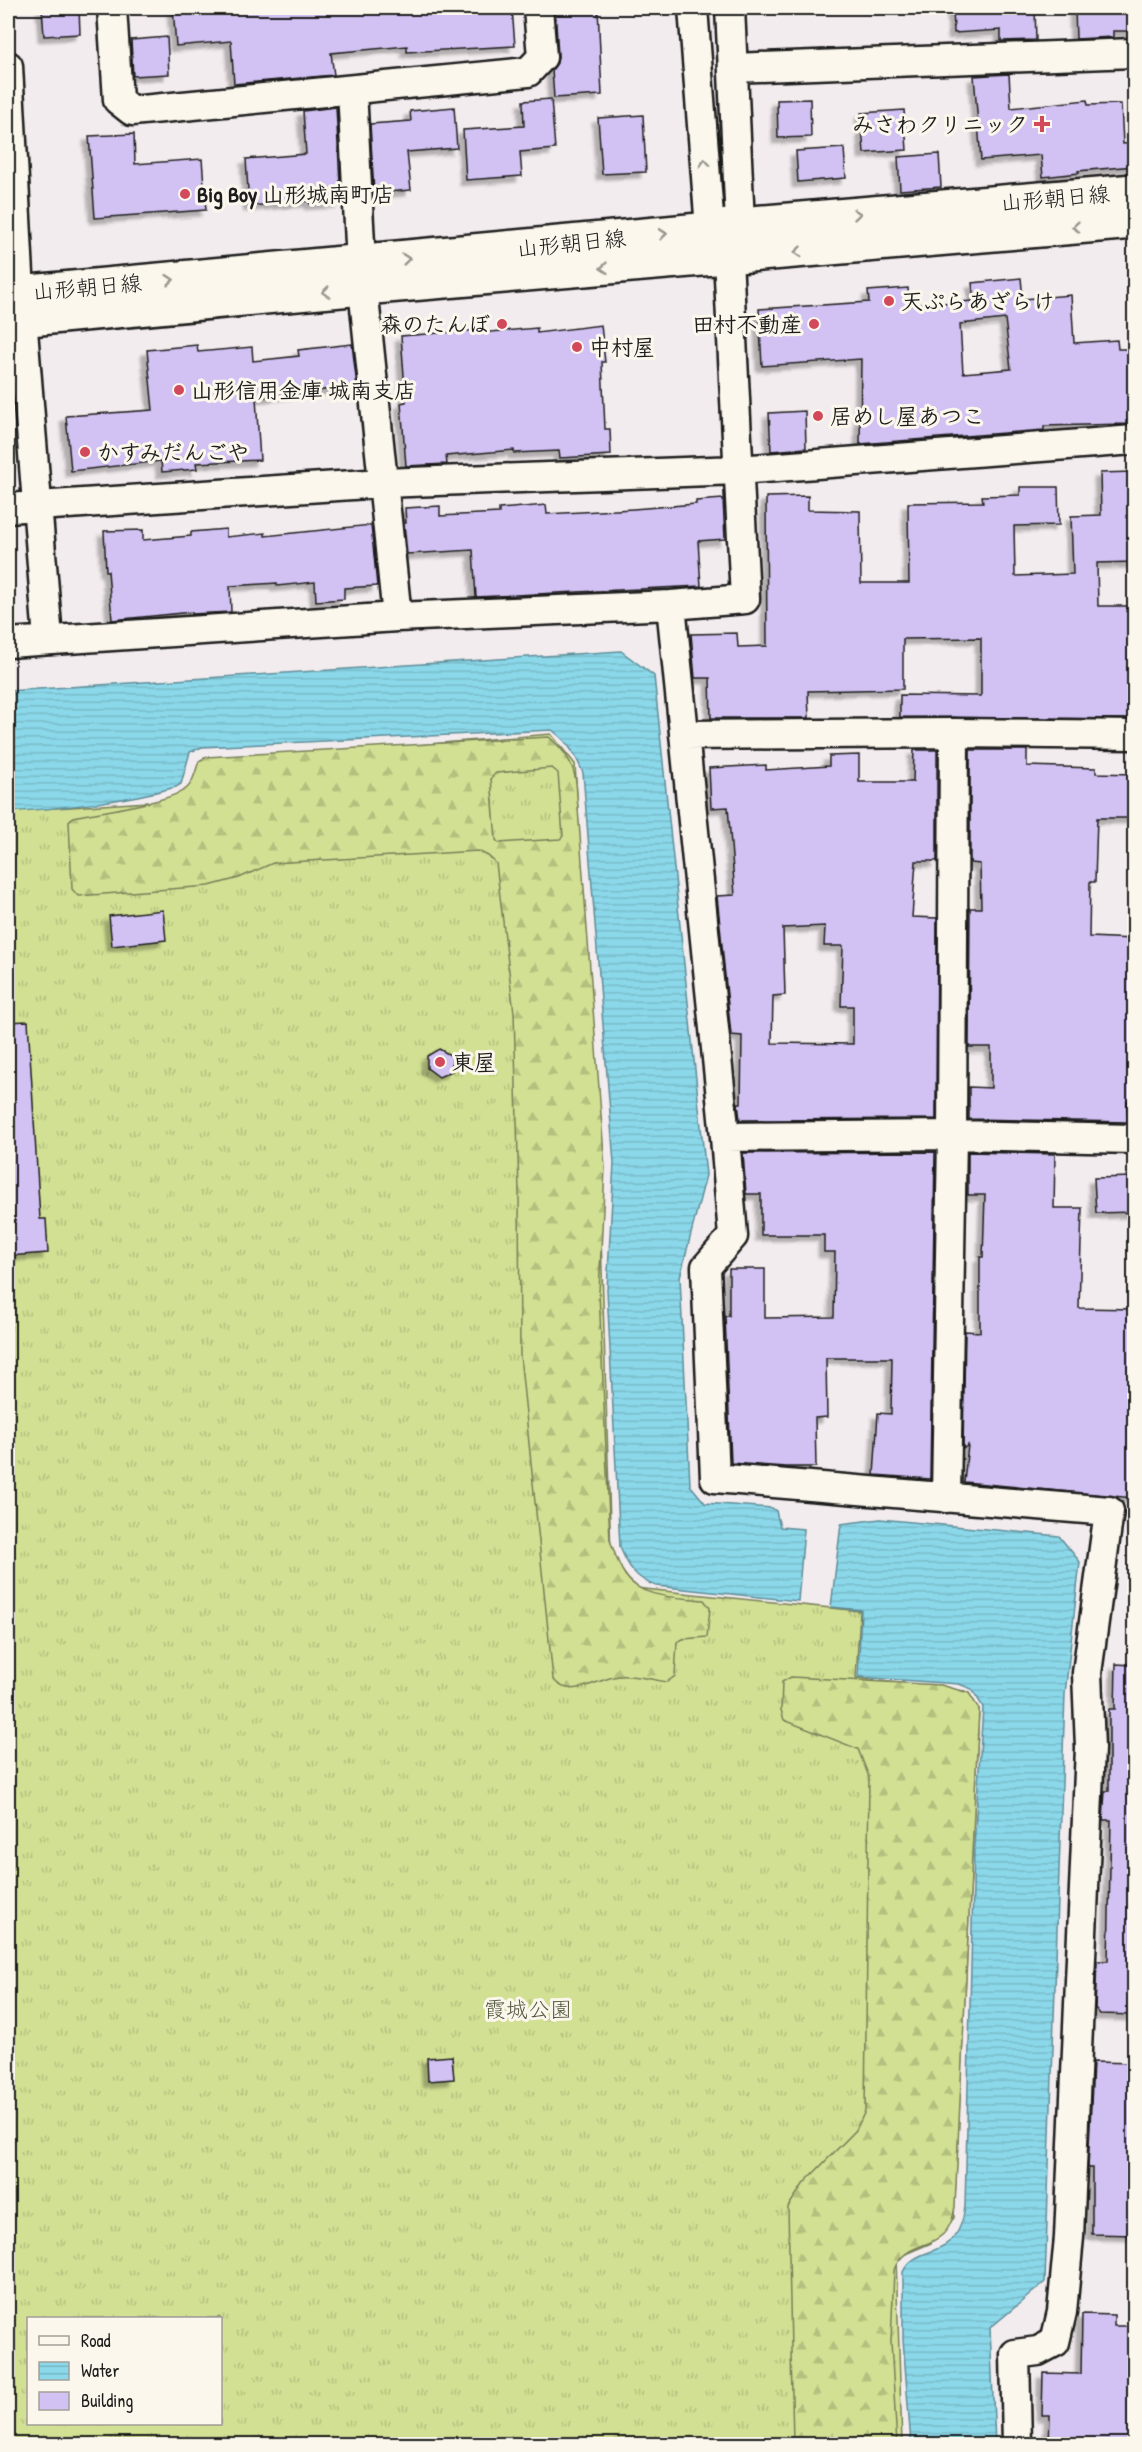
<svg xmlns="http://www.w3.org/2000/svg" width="1142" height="2452" font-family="'Patrick Hand','Klee One',sans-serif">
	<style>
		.grass { fill: url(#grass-tufts); stroke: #777e58; stroke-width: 1.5; fill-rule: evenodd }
		.forest { fill: url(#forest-firs); stroke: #777e58; stroke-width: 1.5; fill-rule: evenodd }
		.water { fill: url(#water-rules); stroke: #5f8d98; stroke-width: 1.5 }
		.building { fill: #d2c2f4; stroke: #1c1c1c; stroke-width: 1.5; fill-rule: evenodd; filter: url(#shadow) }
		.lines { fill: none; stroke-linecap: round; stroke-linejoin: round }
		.minor-casing { stroke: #1c1c1c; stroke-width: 33 }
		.major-casing { stroke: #1c1c1c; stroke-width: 38 }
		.minor { stroke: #fbf7ec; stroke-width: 28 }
		.major { stroke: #fbf7ec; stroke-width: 33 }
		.oneway { stroke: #97948e }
		.poi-dot { fill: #d1495b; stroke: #fbf7ec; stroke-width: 2 }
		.labels { text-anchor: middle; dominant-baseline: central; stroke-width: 6; stroke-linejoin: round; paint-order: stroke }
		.poi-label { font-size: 22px; font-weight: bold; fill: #1c1c1c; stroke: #fbf7ec; text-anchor: start }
		.street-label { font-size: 22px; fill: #1c1c1c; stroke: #fbf7ec }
		.park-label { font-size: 22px; fill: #535740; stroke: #fbf7ec }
	</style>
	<defs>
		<pattern id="grass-tufts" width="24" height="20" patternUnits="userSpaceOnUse" patternTransform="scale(1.5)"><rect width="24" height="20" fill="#d2e093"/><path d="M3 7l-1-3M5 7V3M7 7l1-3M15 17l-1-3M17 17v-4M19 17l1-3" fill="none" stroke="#b4c07e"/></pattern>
		<pattern id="forest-firs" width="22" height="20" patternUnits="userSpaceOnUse" patternTransform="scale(1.5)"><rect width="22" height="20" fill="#d2e093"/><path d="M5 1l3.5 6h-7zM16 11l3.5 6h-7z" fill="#b4c07e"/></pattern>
		<pattern id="water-rules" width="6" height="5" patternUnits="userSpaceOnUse" patternTransform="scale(1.5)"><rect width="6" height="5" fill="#8bd8ea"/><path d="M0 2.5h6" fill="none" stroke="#77b9c8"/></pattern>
		<filter id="shadow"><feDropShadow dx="-5.5" dy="5.5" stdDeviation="1.5" flood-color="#0004"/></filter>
	</defs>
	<rect width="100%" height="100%" fill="#f3ecee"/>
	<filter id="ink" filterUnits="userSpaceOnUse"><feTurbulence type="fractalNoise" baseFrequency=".0167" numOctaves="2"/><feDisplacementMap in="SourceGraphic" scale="12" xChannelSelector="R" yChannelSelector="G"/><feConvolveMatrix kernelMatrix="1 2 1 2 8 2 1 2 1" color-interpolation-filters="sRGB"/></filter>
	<g filter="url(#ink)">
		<!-- grass -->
		<path class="grass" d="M551 734 575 764 598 1141 611 1556 635 1588 860 1611 856 1678 965 1691 979 1709 954 2218 931 2243 896 2258 902 2444H8V811L180 800 225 761ZM28 2318H220V2424H28Z"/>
		<!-- forest -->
		<path class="forest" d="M549 737C564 750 573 762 576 782L605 1168 599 1292 610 1540C614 1551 618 1565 625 1575 641 1599 678 1597 704 1600L710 1608 707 1637 683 1639 677 1642 675 1676 667 1682C652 1680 634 1674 619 1676 595 1679 571 1701 553 1679L520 1355 519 1193 514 1013 496 863 488 856 478 851 273 863 239 878 209 886 78 896 72 889 69 821 73 817C96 812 174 802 188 787 194 781 196 769 199 761L206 757ZM552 768 558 773 563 836 560 839 499 843 496 840 491 778 496 773Z
			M791 1677 941 1685 969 1693 979 1709 955 2206C949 2257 907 2234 894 2270L891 2342 897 2444H793L788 2207 804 2183 856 2130 865 2111 869 1777 858 1749 784 1720 781 1710 782 1682Z"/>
		<!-- water -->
		<path class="water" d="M621 651 654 676 706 1175 680 1277 690 1485 705 1503 772 1508 776 1511 780 1527 804 1529 798 1601 656 1586C636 1579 628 1567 620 1547L607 1290 614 1163 583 773C576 755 568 742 552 730L202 747 190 752 181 784 176 787C121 802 64 808 8 812V691Z
			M880 1519 1059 1536 1080 1562 1065 1694 1045 2282 990 2328 995 2444H911L903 2339V2272C918 2241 958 2264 965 2206L974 1846 983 1707 972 1689 959 1684 858 1677 861 1610 831 1607 841 1524Z"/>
		<!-- building -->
		<path class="building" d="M42 8H79L80 34 44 36Z
			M173 8H412V9L512 8 515 46 407 52V46L331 53 334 75 234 84 231 41 176 46Z
			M555 8H598L602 95 554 98 552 70 557 63 558 56Z
			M953 8H1035L1036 40 1001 41V30L954 33Z
			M1075 8H1134V31H1113V37L1076 39Z
			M167 37 169 74 133 76 131 40Z
			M1009 74 1011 108 1087 100 1088 105 1121 104 1123 144 1134 143V166L1078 171 1079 173 1043 177 1041 155 981 160 974 76Z
			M551 99 555 149 520 152 522 176 466 180 463 130 524 126 523 101Z
			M810 99 811 137 778 138 777 100Z
			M336 107 341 202 310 204V201L249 206 246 159 306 154 303 111Z
			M454 107 457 148 407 152 411 190 374 193 370 124 411 121 410 111Z
			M904 110 907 150 864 153 861 113Z
			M643 115 646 172 602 174 598 118Z
			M134 134 135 164 202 159 206 210 95 218 89 136Z
			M844 148 846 178 798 182 796 151Z
			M939 154 941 187 900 190 898 157Z
			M1021 278 1023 299 1071 295 1074 343 1117 340 1118 349H1134V420L1126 421V424L1044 426V430L860 444 861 359 762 366 759 309 869 302 868 291 908 288 909 305 974 301 972 283ZM1005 319 1011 369 963 373 960 324Z
			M601 325 605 362H602L605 429H610L611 455 560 458 559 451 514 453V450L446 456 447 464 406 466 401 403 406 402 401 336 479 330V333L537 328V333Z
			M352 344 357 386 256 398 260 460 196 463 197 469 162 472 161 461 71 471 66 416 153 410 147 350 197 345 198 352 252 347 253 361 299 356 298 350Z
			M805 411 806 448 771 451 769 413Z
			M1132 472 1134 562 1097 563 1098 606H1134V719L900 717V695L981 696V638L903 639V689L808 691 809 718H711L710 678H695L691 634 737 633 738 647 767 646 766 497 808 496V510L860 511 861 583H909L908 503 983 502 982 496 1020 495V487H1058L1059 525 1014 526 1015 576 1073 574 1071 516 1101 515 1100 473Z
			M723 499 725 539 698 541 701 586 476 597 473 550 407 554 404 523H406L405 508 440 506V516L499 513V509L546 505 547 514 633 509 696 504V501Z
			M371 525 377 586 344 588V599L316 601 315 582 277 586V583L230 586 231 612 192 614V612L112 620 108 571H106L104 531 143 530V540L191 536V532L226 529V537L265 533V536Z
			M914 750H937V861H916L912 917 937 918 936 1119 740 1120 738 1103H741L742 1036 731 1035 717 896 735 895 728 807 711 808 709 768 766 765V770L829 766V756L859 755V782H913ZM825 926 824 946H843L841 1006H853V1044L772 1043 773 996 785 995 783 928Z
			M970 750H1027V766L1096 768V773L1134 774V818H1097L1095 882H1090L1089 937 1134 939V1070H1132V1101H1127L1128 1122 969 1119V1087L991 1088V1047H969L970 908H981L980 864 971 863 970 861Z
			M163 910 166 940 112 946 109 916Z
			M28 1021 40 1219H46L48 1253 8 1256V1022Z
			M439 1049 452 1056V1071L439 1077 427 1068V1056Z
			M935 1152 930 1479 874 1475 878 1413 891 1414 892 1358H826L827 1417 815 1418 816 1467H786L731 1463 725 1316H729V1269H765V1318L834 1317 835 1252H824V1235H761V1194H746L743 1153Z
			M968 1152 1055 1154 1054 1208H1082L1079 1308 1134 1309V1498L964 1482 968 1445 963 1449 965 1331 980 1332V1257H983L985 1195H968Z
			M1134 1177V1212L1096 1213 1094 1178Z
			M1116 1664 1134 1665V2015L1100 2014 1095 2008 1097 1961H1108L1111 1820H1103L1105 1791H1109V1709H1115Z
			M452 2056 454 2079 428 2081 427 2058Z
			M1093 2062 1134 2063V2235L1092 2234V2168H1088Z
			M1082 2314 1114 2315V2326H1134V2445H1049L1050 2415H1042L1043 2373 1081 2374Z"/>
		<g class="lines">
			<defs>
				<path id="minor" d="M112 8 118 100 132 111 528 72 542 57 538 8
					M693 8 710 229 722 248
					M8 66 20 293 48 639
					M733 68 1134 53
					M352 90 361 263
					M363 288 397 617
					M8 508 383 483 738 470 1134 440
					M671 605 745 599 728 258 740 224 730 8
					M8 643 397 617 671 605 725 1137 733 1236 706 1267 715 1478 1109 1511 1087 1673 1090 1748 1069 2237 1062 2312 1055 2342 1038 2351 1015 2354 1017 2444
					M684 735 954 733 1134 735
					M725 1137 952 1135 1134 1139
					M946 1498 952 1135 954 733"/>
				<path id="major" d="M8 294 710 229 740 224 1134 191
					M8 321 363 288 1134 222"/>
			</defs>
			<!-- minor casing -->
			<use href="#minor" class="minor-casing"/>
			<!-- major casing -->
			<use href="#major" class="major-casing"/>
			<!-- minor -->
			<use href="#minor" class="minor"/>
			<!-- major -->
			<use href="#major" class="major"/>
		</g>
		<!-- one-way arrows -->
		<defs><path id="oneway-chevron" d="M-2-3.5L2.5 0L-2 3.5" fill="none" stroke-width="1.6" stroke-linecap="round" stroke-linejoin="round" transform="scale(1.5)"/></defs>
		<g class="oneway">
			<use href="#oneway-chevron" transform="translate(705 163) rotate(-94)"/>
			<use href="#oneway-chevron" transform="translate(857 214) rotate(-5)"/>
			<use href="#oneway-chevron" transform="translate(1076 227) rotate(175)"/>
			<use href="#oneway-chevron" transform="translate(663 234) rotate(-6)"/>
			<use href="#oneway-chevron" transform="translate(798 252) rotate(175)"/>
			<use href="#oneway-chevron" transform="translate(406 259) rotate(-6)"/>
			<use href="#oneway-chevron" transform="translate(604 268) rotate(175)"/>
			<use href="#oneway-chevron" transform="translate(170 280) rotate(-5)"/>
			<use href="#oneway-chevron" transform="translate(326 292) rotate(174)"/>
		</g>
	</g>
	<!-- markers -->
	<g class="poi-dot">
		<path d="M1039 115h6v6h6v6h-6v6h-6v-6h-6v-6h6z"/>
		<circle cx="185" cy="194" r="6"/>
		<circle cx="889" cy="301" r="6"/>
		<circle cx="502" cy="324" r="6"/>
		<circle cx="814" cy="324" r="6"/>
		<circle cx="577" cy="347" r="6"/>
		<circle cx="179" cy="390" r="6"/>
		<circle cx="818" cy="416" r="6"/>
		<circle cx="85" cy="452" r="6"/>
		<circle cx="440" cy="1062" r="6"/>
	</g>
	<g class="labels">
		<!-- poi labels -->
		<g class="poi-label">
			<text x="1028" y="124" text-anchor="end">みさわクリニック</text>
			<text x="197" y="194">Big Boy 山形城南町店</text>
			<text x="901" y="301">天ぷらあざらけ</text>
			<text x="490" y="324" text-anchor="end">森のたんぼ</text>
			<text x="802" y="324" text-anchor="end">田村不動産</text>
			<text x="589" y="347">中村屋</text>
			<text x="191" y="390">山形信用金庫 城南支店</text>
			<text x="830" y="416">居めし屋あつこ</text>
			<text x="97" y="452">かすみだんごや</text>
			<text x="452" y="1062">東屋</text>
		</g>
		<!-- street labels -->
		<g class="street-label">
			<text transform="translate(1055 198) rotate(-5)">山形朝日線</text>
			<text transform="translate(571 243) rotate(-6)">山形朝日線</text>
			<text transform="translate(87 287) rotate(-5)">山形朝日線</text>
		</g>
		<!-- park labels -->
		<g class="park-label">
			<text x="528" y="2009">霞城公園</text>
		</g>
	</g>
	<!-- margin -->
	<rect width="1142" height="2452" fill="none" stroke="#fbf7ec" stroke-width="30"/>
	<rect x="15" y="15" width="1112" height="2422" fill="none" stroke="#1c1c1c" stroke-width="2" filter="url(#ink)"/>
	<!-- legend -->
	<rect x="27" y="2317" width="195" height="108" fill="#fbf7ec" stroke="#a29f99" stroke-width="1.5"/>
	<rect x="39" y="2336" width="30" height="9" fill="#fbf7ec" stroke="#a29f99" stroke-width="1.5"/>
	<text x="81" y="2347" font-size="18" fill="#1c1c1c">Road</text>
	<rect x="39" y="2362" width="30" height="18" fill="url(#water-rules)" stroke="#a29f99" stroke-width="1.5"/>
	<text x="81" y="2377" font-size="18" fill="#1c1c1c">Water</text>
	<rect x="39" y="2392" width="30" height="18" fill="#d2c2f4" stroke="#a29f99" stroke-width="1.5"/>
	<text x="81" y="2407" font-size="18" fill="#1c1c1c">Building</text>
</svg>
